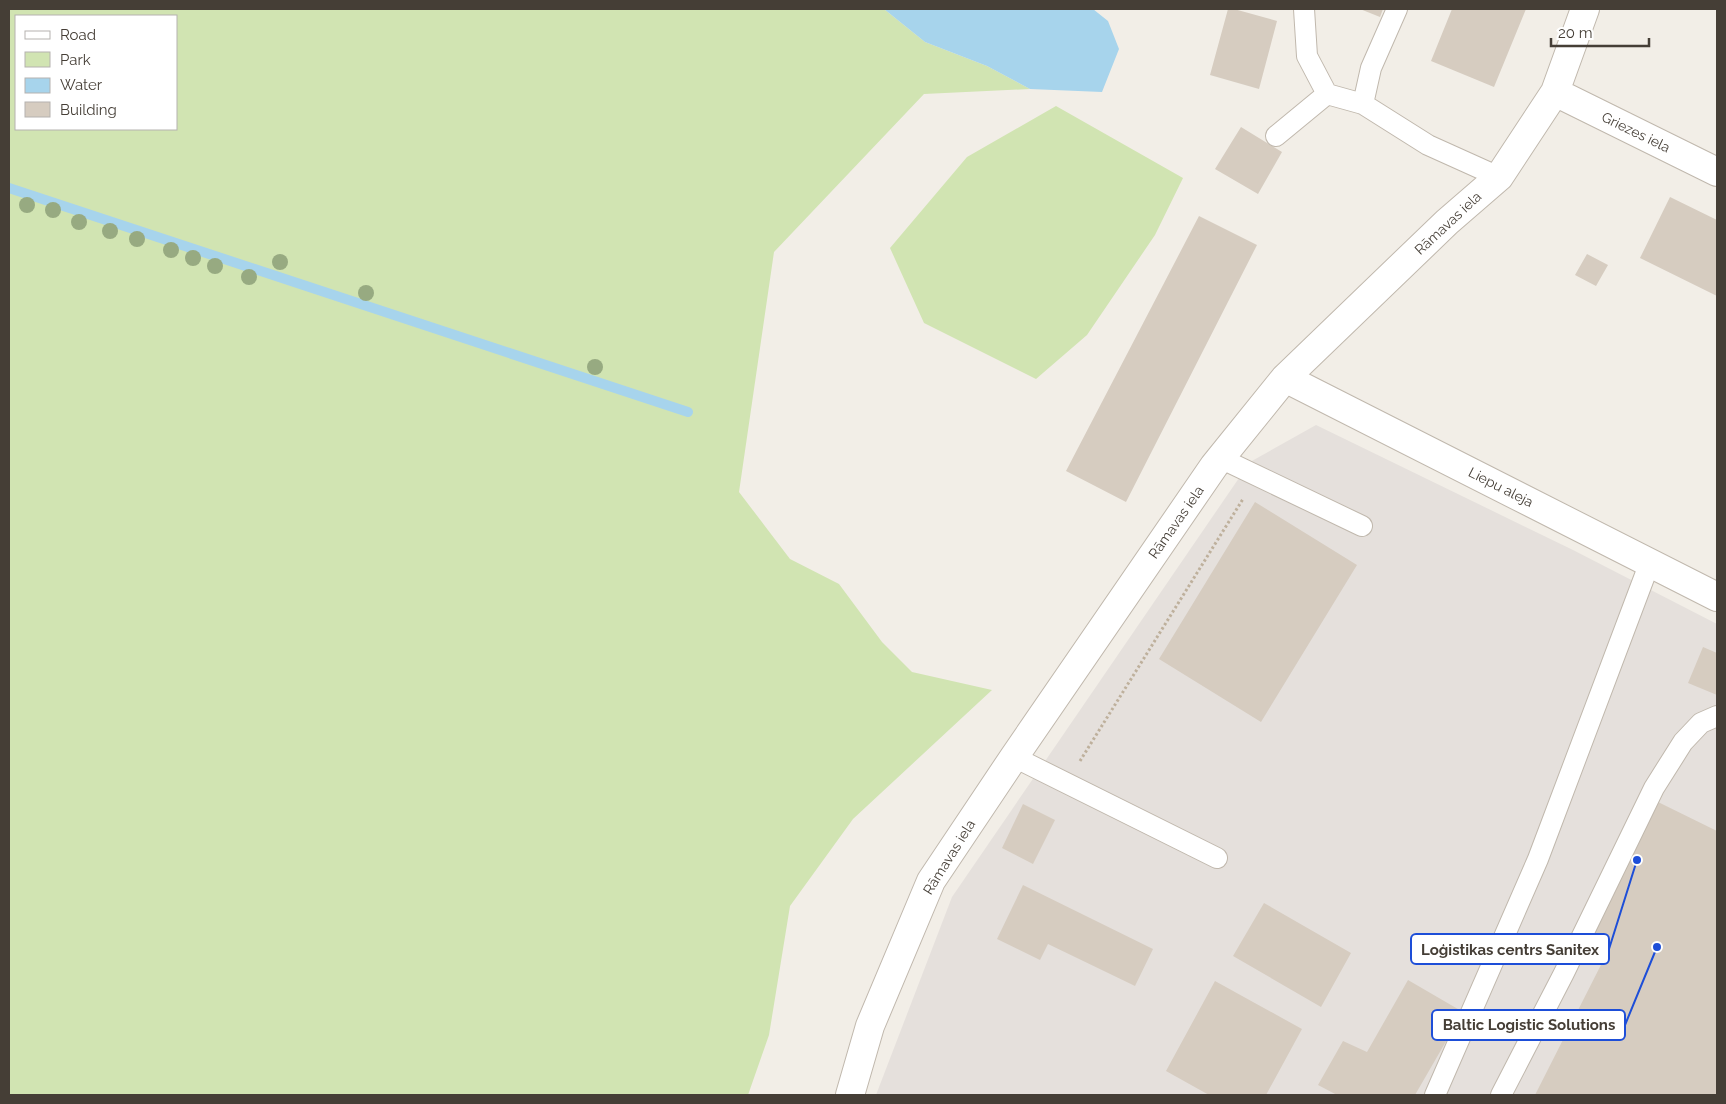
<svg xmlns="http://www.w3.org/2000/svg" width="1726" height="1104" font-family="Raleway,sans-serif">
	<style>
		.industrial { fill: #e5e0dc }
		.green { fill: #d1e4b2; fill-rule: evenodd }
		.water { fill: #a7d4ec }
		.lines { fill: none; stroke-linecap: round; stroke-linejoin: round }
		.stream { stroke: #a7d4ec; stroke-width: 10 }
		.building { fill: #d6ccc0 }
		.service-casing { stroke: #c0b8ad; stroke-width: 22 }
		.minor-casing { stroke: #c0b8ad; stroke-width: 30 }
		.path { stroke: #beb09c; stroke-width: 3; stroke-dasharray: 2.5 2.5; stroke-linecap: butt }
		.service { stroke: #fff; stroke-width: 20 }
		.minor { stroke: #fff; stroke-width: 28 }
		.tree { fill: #97aa81 }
		.labels { text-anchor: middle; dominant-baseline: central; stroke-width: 5; stroke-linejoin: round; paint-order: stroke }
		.street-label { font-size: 14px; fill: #453e36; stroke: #fff }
		.leader { fill: none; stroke: #1d4ed8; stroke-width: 2 }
		.callout-dot { fill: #1d4ed8; stroke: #fff; stroke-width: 2 }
		.callout { fill: #fff; stroke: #1d4ed8; stroke-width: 2 }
		.callout-label { font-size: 15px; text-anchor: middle; font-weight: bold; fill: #453e36 }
	</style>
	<rect width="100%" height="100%" fill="#f2eee7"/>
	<!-- industrial -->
	<path class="industrial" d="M1316 425 1573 550 1717 624V1095H876L952 897 1250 462Z"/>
	<!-- green -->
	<path class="green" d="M9 9H884L925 42 987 66 1030 89 924 94 774 252 739 492 790 559 839 584 882 642 912 672 992 690 853 819 790 906 769 1035 748 1095H9ZM16 16H176V129H16Z
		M1056 106 1183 178 1155 235 1087 335 1036 379 924 323 890 248 967 157Z"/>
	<!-- water -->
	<path class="water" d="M884 9H1093L1108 21 1119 49 1102 92 1030 89 987 66 925 42Z"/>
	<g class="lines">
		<!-- stream -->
		<path class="stream" d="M9 188 688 412"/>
	</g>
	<!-- building -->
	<path class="building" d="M1228 9H1234L1277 21 1259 89 1210 75Z
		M1360 9H1383L1380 17Z
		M1452 9H1526L1494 87 1431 61Z
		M1241 127 1282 152 1258 194 1215 169Z
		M1670 197 1717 220V296L1640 258Z
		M1199 216 1257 245 1126 502 1066 471Z
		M1587 254 1608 265 1596 286 1575 275Z
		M1255 502 1357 565 1261 722 1159 659Z
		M1703 647 1717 653V695L1688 683Z
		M1658 802 1717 831V1095H1535L1607 953 1587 942Z
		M1023 804 1055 820 1033 864 1002 848Z
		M1023 885 1153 949 1135 986 1048 944 1040 960 997 939Z
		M1264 903 1351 953 1321 1007 1233 956Z
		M1408 980 1463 1012 1415 1095H1337L1318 1085 1343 1041 1367 1052Z
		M1215 981 1302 1029 1266 1095H1209L1166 1071Z"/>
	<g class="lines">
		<defs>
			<path id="service" d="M1304 9 1307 56 1327 94
				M1363 104 1371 68 1397 9
				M1276 136 1327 94 1363 104 1428 145 1499 177
				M1220 458 1362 526
				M1014 757 1217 858
				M1435 1095 1538 859 1650 562
				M1501 1095 1564 973 1654 788 1683 742 1701 723 1717 716"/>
			<path id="minor" d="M1555 92 1717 172
				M1285 378 1717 597
				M850 1095 870 1026 931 881 1014 757 1214 466 1285 378 1447 222 1499 177 1555 92 1585 9"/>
		</defs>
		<!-- service casing -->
		<use href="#service" class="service-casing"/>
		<!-- minor casing -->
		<use href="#minor" class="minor-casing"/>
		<!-- path -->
		<path class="path" d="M1080 761 1243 499"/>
		<!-- service -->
		<use href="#service" class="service"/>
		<!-- minor -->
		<use href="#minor" class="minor"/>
	</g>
	<!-- trees -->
	<g class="tree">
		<circle cx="27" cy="205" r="8"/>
		<circle cx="53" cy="210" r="8"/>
		<circle cx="79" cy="222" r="8"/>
		<circle cx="110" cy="231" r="8"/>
		<circle cx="137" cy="239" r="8"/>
		<circle cx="171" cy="250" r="8"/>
		<circle cx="193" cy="258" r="8"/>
		<circle cx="280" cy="262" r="8"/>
		<circle cx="215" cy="266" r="8"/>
		<circle cx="249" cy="277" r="8"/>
		<circle cx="366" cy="293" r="8"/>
		<circle cx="595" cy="367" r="8"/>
	</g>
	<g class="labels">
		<!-- street labels -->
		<g class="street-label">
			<text transform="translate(1636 132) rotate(26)">Griezes iela</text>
			<text transform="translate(1448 223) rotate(-43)">Rāmavas iela</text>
			<text transform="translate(1501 487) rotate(27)">Liepu aleja</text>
			<text transform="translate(1176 522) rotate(-55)">Rāmavas iela</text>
			<text transform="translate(949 857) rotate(-58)">Rāmavas iela</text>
		</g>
	</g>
	<!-- callouts -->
	<path class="leader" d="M1637 860L1609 949M1657 947L1625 1025"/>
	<g class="callout-dot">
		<circle cx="1637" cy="860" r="5"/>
		<circle cx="1657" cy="947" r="5"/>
	</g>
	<g class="callout">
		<rect x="1411" y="934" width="198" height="30" rx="5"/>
		<rect x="1432" y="1010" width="193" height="30" rx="5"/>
	</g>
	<g class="callout-label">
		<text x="1510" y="955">Loģistikas centrs Sanitex</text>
		<text x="1529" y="1030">Baltic Logistic Solutions</text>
	</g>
	<!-- border -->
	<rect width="1726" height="1104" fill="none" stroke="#453e36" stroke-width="20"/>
	<!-- legend -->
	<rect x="15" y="15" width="162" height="115" fill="#ffffff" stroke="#b5b2af"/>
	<rect x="25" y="31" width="25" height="8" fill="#ffffff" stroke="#b5b2af"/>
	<text x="60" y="40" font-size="15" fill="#453e36">Road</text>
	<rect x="25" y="52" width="25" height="15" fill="#d1e4b2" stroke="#b5b2af"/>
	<text x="60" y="65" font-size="15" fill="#453e36">Park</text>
	<rect x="25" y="78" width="25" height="15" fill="#a7d4ec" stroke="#b5b2af"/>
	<text x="60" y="90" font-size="15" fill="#453e36">Water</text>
	<rect x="25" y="102" width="25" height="15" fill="#d6ccc0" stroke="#b5b2af"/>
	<text x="60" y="115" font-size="15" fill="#453e36">Building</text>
	<!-- scale -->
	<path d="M1551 38v8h98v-8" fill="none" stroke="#453e36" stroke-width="2.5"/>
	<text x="1558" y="38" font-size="15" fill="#453e36" stroke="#ffffff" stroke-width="4" paint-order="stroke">20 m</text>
</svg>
